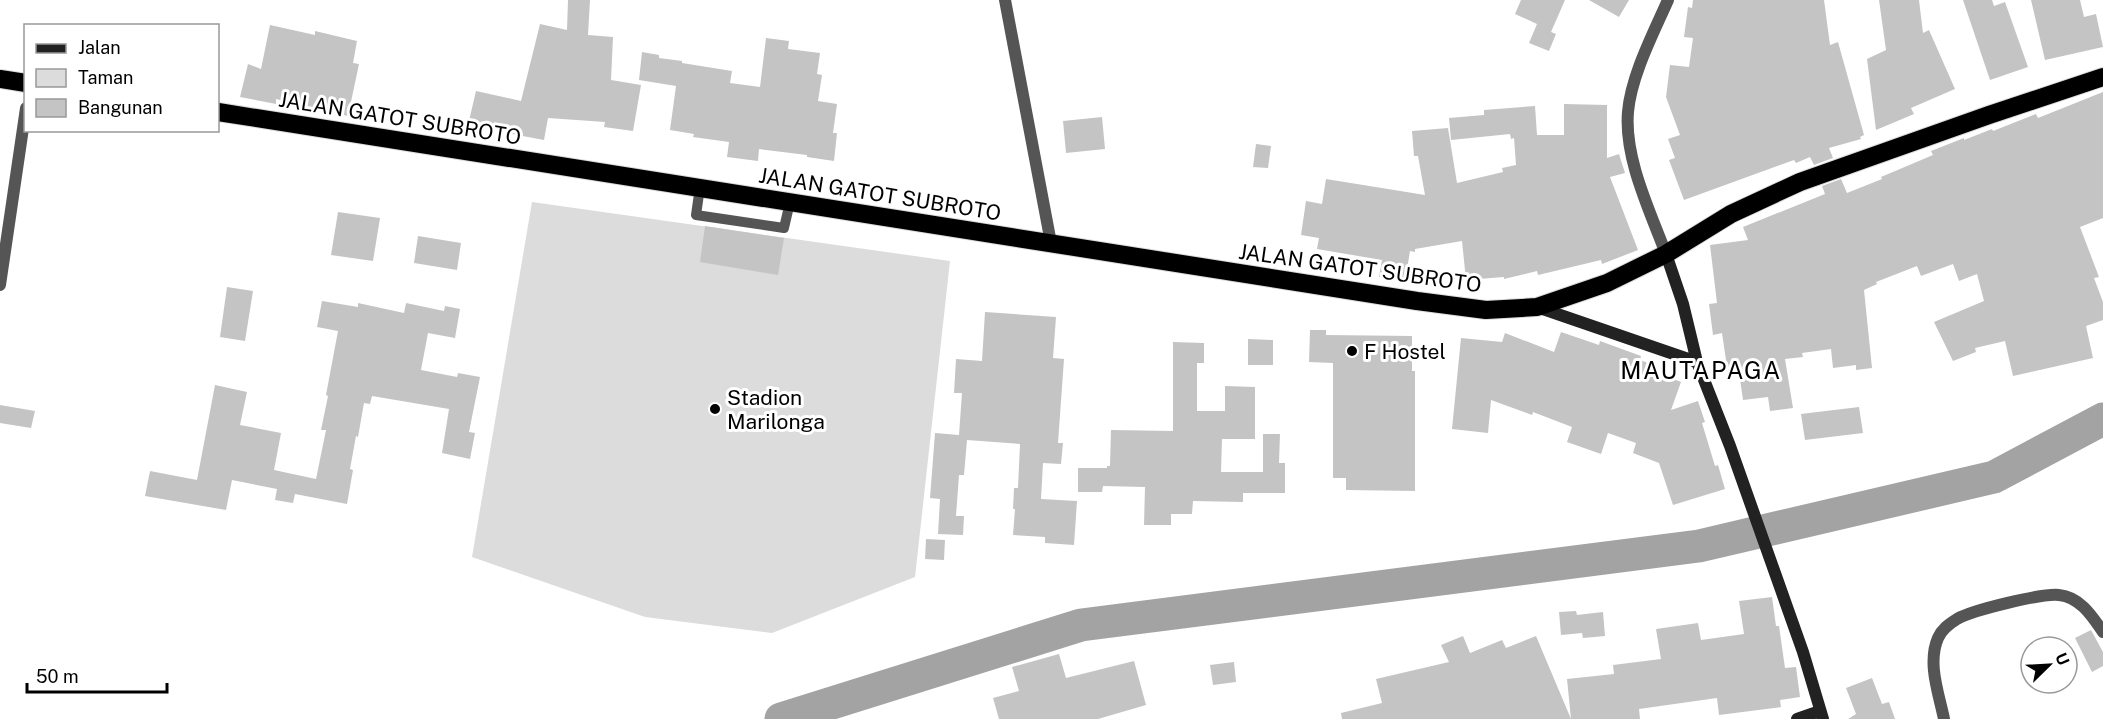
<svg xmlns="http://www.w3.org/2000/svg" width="2103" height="719" font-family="'Public Sans',sans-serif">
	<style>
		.green { fill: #dcdcdc }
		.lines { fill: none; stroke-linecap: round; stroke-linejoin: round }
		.river { stroke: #a3a3a3; stroke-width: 33 }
		.building { fill: #c4c4c4 }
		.highway-casing { stroke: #dbdbdb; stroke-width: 20 }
		.lane { stroke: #555; stroke-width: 10 }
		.street { stroke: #555; stroke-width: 12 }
		.secondary { stroke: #222; stroke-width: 12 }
		.highway { stroke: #000; stroke-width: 18 }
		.poi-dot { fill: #000; stroke: #fff; stroke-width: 2 }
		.labels { text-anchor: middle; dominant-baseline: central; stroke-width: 6; stroke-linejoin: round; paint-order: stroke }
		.street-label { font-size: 21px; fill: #000; stroke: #fff }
		.poi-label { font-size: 21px; fill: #000; stroke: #fff; text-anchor: start }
		.quarter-label { font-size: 24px; letter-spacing: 1.5px; fill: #000; stroke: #fff }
	</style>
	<rect width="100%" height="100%" fill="#fff"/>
	<!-- green -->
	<path class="green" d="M532 202 950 261 915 577 772 633 645 617 472 557Z"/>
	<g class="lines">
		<!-- river -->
		<path class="river" d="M781 719 1081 625 1699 546 1994 477 2103 419"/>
	</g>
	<!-- building -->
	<path class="building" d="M568 0H590L588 35 613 37 611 80 641 85 633 131 604 127 605 122 548 118 544 140 507 133V129L469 121 476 91 521 101 540 24 567 30Z
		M1521 0H1565L1551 32 1556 34 1549 51 1529 43 1537 24 1515 14Z
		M1589 0H1629L1619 17Z
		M1693 0H1824L1830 45 1838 42 1864 135 1860 137 1861 139 1829 148 1833 158 1814 165 1810 157 1796 163 1794 160 1684 200 1669 160 1675 158 1668 139 1680 135 1666 97 1670 65 1689 67 1693 38 1684 37 1688 7 1692 8Z
		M1879 0H1919L1923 33 1929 30 1955 89 1911 108 1914 114 1876 130 1867 59 1886 50Z
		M1963 0H1992L1994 6 2005 2 2028 67 1990 80Z
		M2031 0H2080L2084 17 2096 14 2103 47 2045 60Z
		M270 25 315 35V31L357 41 353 63 359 64 348 116 276 99V104L240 97 248 64 261 69Z
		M766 38 789 41 788 49 820 53 817 74 822 75 818 101 837 104 833 133H837L834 161 807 157V155L759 149 758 161 727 157 729 142 693 137 694 134 670 130 676 86 639 80 642 52 659 55V58L682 61V63L732 71 730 83 760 87Z
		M2103 92V218L2080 227 2099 277 2094 278 2103 302V320L2086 326 2093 358 2013 376 2005 341 1975 348 1976 352 1953 361 1934 322 1984 301 1977 274 1959 281 1953 264 1921 276 1917 266 1876 282 1877 284 1864 290 1872 368 1856 370V365L1833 368 1831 349 1802 353 1803 357 1785 359 1793 408 1770 411 1768 397 1743 400 1738 365 1727 367 1722 333 1713 335 1709 304 1717 303 1710 245 1748 240 1743 227 1825 194 1822 186 1841 179 1847 193 1882 179 1881 177 1933 155 1931 151 1964 138V140L1992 129 1993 131 2036 114 2038 118Z
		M1564 104 1607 105V158L1619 154 1625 173 1610 177 1638 250 1602 264 1601 260 1538 275 1537 271 1504 279V277L1466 280 1462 241 1415 249V252L1410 251 1405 281 1379 277 1382 260 1317 249 1319 238 1301 235 1306 201 1322 204 1326 179 1425 195 1418 156H1414L1412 131 1448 128 1457 183 1503 172 1502 168 1516 165 1514 138 1511 139 1510 134 1451 140 1449 118 1484 115V110L1535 106 1537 135H1564Z
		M1102 117 1105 149 1066 153 1063 121Z
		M1256 144 1271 146 1268 168 1253 167Z
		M338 212 380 218 373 261 331 255Z
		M705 226 784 238 778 275 700 262Z
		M418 236 461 243 457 270 414 263Z
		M227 287 253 291 245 341 220 337Z
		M322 301 358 307V303L404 313 406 303 444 311 445 306 460 309 455 338 428 333 421 370 457 377 458 373 480 377 469 432 475 433 470 459 442 453 449 409 372 396 370 404 364 403 358 437 356 436 350 469 353 470 347 504 295 494 293 503 275 500 277 489 232 480 226 510 145 496 150 471 197 480 215 385 247 392 240 425 281 433 274 470 316 479 326 430H321L328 396 326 395 338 331 317 327Z
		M985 312 1056 317 1053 358 1064 359 1058 443H1063L1061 464 1043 463 1041 499 1077 501 1074 545 1045 543V537L1013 535 1015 509H1013L1014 488H1018L1020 444 967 440 964 475H959L956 516H964L963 535 938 534 940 499 930 498 935 433 959 435 962 393H954L956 359 982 361Z
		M1310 330H1326V335L1412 336V371H1415V491L1346 490V478H1333V363L1309 362Z
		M1561 332 1599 345 1600 341 1641 356 1640 360 1654 365 1652 371 1681 382 1671 410 1698 401 1705 422 1702 423 1715 466 1718 465 1725 489 1673 505 1659 463 1633 453 1636 443 1608 433 1601 454 1567 442 1572 427 1533 412 1532 415 1491 400 1488 433 1452 429 1461 338 1502 342 1505 333 1554 352Z
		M1248 339 1273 340V365H1248Z
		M1173 342 1204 343V363H1197V411H1225V386L1255 387V439H1222L1221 472H1263V434H1280L1279 463H1285V493H1243V502L1193 501 1192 514H1171V525H1144L1145 487 1103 486 1102 492H1078V468H1107V466H1110L1111 430 1173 431Z
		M0 405 35 411 31 428 0 423Z
		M1859 407 1863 433 1805 440 1801 414Z
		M926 539 945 540 944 560 925 559Z
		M1772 597 1776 626H1779L1785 668 1796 667 1800 697 1780 700 1781 707 1719 715 1717 698 1639 709 1640 719H1571L1567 679 1614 674 1613 665 1661 659 1656 629 1698 623 1701 640 1744 634 1739 601Z
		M1576 611 1577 615 1603 612 1605 636 1583 638 1582 633 1561 635 1559 612Z
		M2091 630 2103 652V666L2092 672 2075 638Z
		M1463 636 1470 653 1502 640 1506 648 1536 636 1571 719H1342L1341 713 1382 703 1376 679 1449 662 1441 645Z
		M1059 654 1066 678 1134 661 1146 705 1098 719H999L993 698 1019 691 1012 667Z
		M1234 662 1236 682 1213 685 1210 665Z
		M1872 678 1882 704 1889 702 1895 719H1848L1856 714 1846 688Z"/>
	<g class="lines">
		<defs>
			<path id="highway" d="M0 79 26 83
				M218 112 1417 301 1486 310 1537 307 1607 283 1666 254 1731 214 1800 182 1989 115 2103 77"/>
		</defs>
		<!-- highway casing -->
		<use href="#highway" class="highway-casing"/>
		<!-- lane -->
		<path class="lane" d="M700 187 696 215 784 228 790 202"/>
		<!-- street -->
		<path class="street" d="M1005 0 1051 243
			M1666 254C1650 211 1624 158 1628 112 1631 76 1653 34 1668 0
			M0 285 26 108
			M1944 719C1939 694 1927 663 1938 638 1942 629 1949 624 1957 619 1973 610 2042 593 2059 595 2080 597 2092 616 2103 632"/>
		<!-- secondary -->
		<path class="secondary" d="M1666 254 1683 304 1697 362 1730 446 1803 652 1823 719
			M1537 307 1697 362
			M1797 719 1820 711"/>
		<!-- highway -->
		<use href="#highway" class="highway"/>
	</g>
	<!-- markers -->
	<g class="poi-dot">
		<circle cx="1352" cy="351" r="6"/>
		<circle cx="715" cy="409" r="6"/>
	</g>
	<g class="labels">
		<!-- street labels -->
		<g class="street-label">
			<text transform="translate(400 118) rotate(9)">JALAN GATOT SUBROTO</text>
			<text transform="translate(880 194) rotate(9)">JALAN GATOT SUBROTO</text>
			<text transform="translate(1360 268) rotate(8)">JALAN GATOT SUBROTO</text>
		</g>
		<!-- poi labels -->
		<g class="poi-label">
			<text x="1364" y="351">F Hostel</text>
			<text x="727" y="397">Stadion<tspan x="727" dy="24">Marilonga</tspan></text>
		</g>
		<!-- quarter labels -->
		<g class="quarter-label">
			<text x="1701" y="370">MAUTAPAGA</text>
		</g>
	</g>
	<!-- legend -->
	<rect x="24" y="24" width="195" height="108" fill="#ffffff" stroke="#999999" stroke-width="1.5"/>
	<rect x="36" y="44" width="30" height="9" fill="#222222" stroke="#999999" stroke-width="1.5"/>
	<text x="78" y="54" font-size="18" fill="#000000">Jalan</text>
	<rect x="36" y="69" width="30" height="18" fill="#dcdcdc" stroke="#999999" stroke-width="1.5"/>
	<text x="78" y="84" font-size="18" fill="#000000">Taman</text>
	<rect x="36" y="99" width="30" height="18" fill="#c4c4c4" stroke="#999999" stroke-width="1.5"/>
	<text x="78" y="114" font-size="18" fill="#000000">Bangunan</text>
	<!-- north arrow -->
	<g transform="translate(2049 665) rotate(66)"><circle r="28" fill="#ffffff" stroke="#999999" stroke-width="1.5"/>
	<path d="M0-4.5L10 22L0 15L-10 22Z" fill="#000000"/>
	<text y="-9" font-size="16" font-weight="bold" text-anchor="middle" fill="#000000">U</text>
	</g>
	<!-- scale -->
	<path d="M27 683v9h140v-9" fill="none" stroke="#000000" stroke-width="3"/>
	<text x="36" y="683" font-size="18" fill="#000000" stroke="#ffffff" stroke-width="4.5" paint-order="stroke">50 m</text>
</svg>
